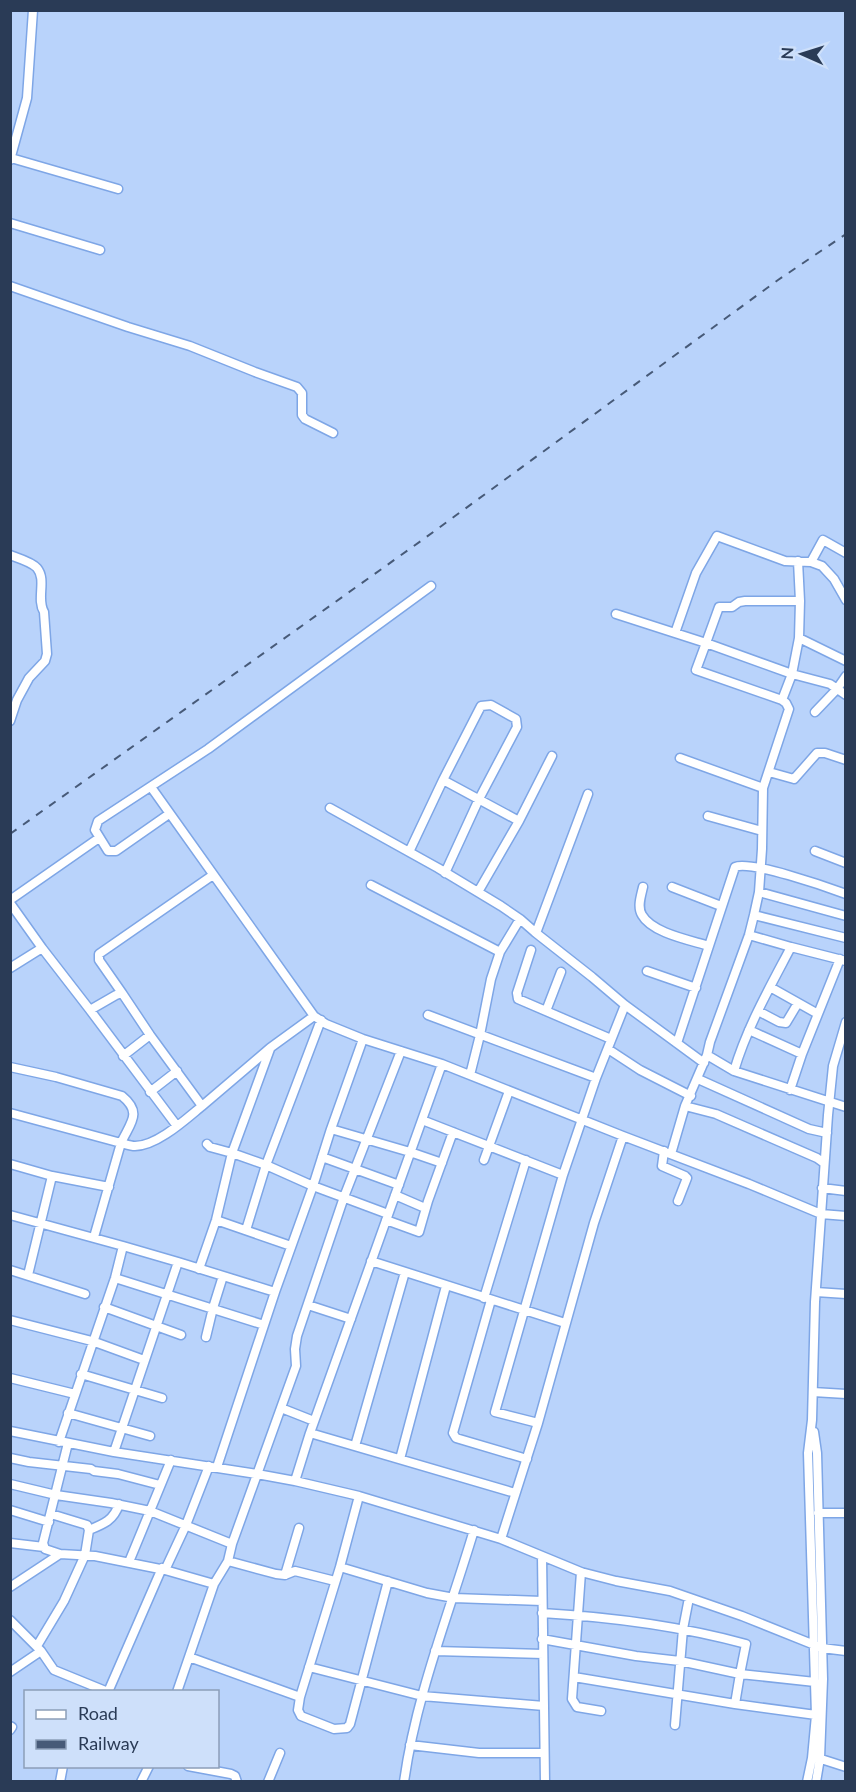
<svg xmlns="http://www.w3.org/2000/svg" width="856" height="1792" font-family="Lato,sans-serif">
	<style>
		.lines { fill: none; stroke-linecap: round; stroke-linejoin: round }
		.minor-casing { stroke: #7ea6e6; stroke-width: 11 }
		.minor { stroke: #fff; stroke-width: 8 }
		.rail { stroke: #475a78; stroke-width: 2; stroke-dasharray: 8 8; stroke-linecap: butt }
	</style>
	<rect width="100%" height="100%" fill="#b9d3fb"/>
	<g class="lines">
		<defs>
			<path id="minor" d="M11 158 118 189
				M10 160 27 98 33 10
				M10 223 100 250
				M10 286 128 327 190 346 255 372 297 387 302 393V415L305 419 333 433
				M10 555C18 558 32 562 37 568 47 580 36 599 44 612L47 654 45 661 29 678 17 700 10 721
				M798 561 800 601
				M811 562 823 540 846 553
				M745 601H800L799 638 792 674 706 643 719 607H732L739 602Z
				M616 614 706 643 696 670 782 700 786 703 789 709 763 788 762 849 759 892 754 915 749 935 710 1042 707 1055 685 1106 671 1154
				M675 633 696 573 717 536 785 561 811 562 822 566 834 579 846 600
				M799 638 846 661
				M782 700 792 674 830 684 846 695
				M815 712 837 689 846 676
				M680 758 763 788
				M769 772 794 779 817 753H825L846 760
				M151 787 314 1016 326 1024 363 1039 442 1064 623 1136 749 1184 821 1214 846 1216
				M330 808 438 868 501 906 520 919 536 933 592 977 625 1005 704 1063
				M169 814 116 851H108L95 830 98 821 208 749 431 586
				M708 816 762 831
				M815 851 846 863
				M409 852 443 780
				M445 873 479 799 517 727 516 719 491 705 481 706 443 780 519 821
				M371 885 500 952
				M643 887C641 896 637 907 642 915 652 933 690 940 709 946
				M672 887 721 906
				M478 892 519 821 552 756
				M759 892 846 916
				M10 900 99 838
				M10 903 42 948
				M754 915 846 938
				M536 933 588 794
				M749 935 791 947
				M531 950 517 993 518 999 611 1039
				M10 968 42 948 90 1010 116 995 122 993 150 1035 202 1106 270 1048 314 1016
				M647 971 696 988
				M770 987 818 1014
				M122 993 99 960V954L213 875
				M90 1010 177 1126
				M546 1011 561 972
				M758 1011 779 1022 786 1023 798 1003
				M428 1015 596 1078
				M321 1020 266 1165 313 1186 388 1214
				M749 1030 802 1054
				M677 1043 735 867C750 860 827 887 846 894
				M608 1049 640 1070 691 1096
				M707 1055 734 1071 846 1107
				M123 1056 150 1035
				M10 1067 56 1077 122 1096C143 1113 130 1123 121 1143 125 1144 131 1146 135 1146 157 1146 186 1119 202 1106
				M734 1071C747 1027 770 987 791 947L846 961
				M470 1075 480 1035 491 979 500 952 520 919
				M698 1079 809 1129 827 1133
				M790 1090 802 1054 840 959
				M150 1092 177 1071
				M685 1106 716 1114 817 1158 824 1163
				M10 1113 121 1143 94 1237
				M422 1120 563 1175
				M331 1129 410 1152 442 1163
				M664 1151 662 1166 685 1176 687 1178 678 1201
				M322 1157 399 1185
				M484 1160 509 1091
				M10 1164 52 1176 28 1275
				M52 1176 109 1187
				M822 1188 846 1191
				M395 1195 425 1208
				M10 1215 123 1246 115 1278 59 1442
				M216 1220 291 1246
				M386 1220 419 1232 428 1201 453 1132
				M246 1230 266 1165 232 1153 270 1049
				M123 1246 178 1262
				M371 1261 565 1323
				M199 1269 216 1220 232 1153 210 1147 207 1144
				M10 1270 85 1294
				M115 1278 264 1325
				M816 1292 846 1294
				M484 1298 526 1160
				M491 1300 453 1433 456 1438 527 1459
				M308 1305 351 1319
				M104 1307 181 1335
				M10 1320 92 1341 144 1360
				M206 1337 213 1308 223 1276
				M81 1374 162 1398
				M10 1378 75 1394
				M813 1392 846 1394
				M281 1408 314 1421
				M68 1413 150 1436
				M538 1423 495 1412 563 1175 596 1078 625 1005
				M10 1431 114 1452 257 1474 295 1481 359 1496 501 1539 581 1572 616 1581 670 1591 742 1616 822 1648 846 1651
				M814 1432 817 1453 823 1679 820 1758 816 1782
				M310 1433 515 1493
				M355 1446 405 1272
				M114 1452 178 1262 275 1292
				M10 1458 29 1462 91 1469 94 1471 118 1474 160 1485
				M400 1459 446 1286
				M217 1467 275 1292 313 1186 331 1129 363 1039
				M295 1481 310 1433 442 1064
				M10 1484 56 1495 111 1503 150 1511 232 1544 296 1366 295 1349 297 1336 344 1197 401 1051
				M359 1496 340 1567 300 1697 298 1710 301 1716 334 1729 347 1728 350 1724 388 1581
				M10 1510 49 1522
				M818 1513H846
				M51 1514 87 1525 89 1530
				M89 1530C104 1524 114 1520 119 1504
				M501 1539 538 1423 594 1223 623 1136
				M10 1543 44 1547
				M60 1554 45 1549 43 1543 68 1443
				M228 1561 276 1574 285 1575 295 1571 335 1581
				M129 1562 171 1460
				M340 1567 427 1593 454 1598 542 1601
				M165 1570 214 1584
				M581 1572 572 1699 577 1707 601 1711
				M285 1575 299 1528
				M10 1587 60 1554 95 1556 165 1570 186 1525 209 1466
				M542 1613C611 1617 680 1626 746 1644L740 1674 815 1682
				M10 1620 41 1651 10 1672
				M542 1639 636 1656 680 1661 740 1674 735 1704 816 1715
				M37 1646 64 1601 85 1555 89 1530
				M41 1651 54 1670 108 1692
				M435 1651 543 1654
				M189 1657 300 1697
				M309 1667 422 1696 544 1706 542 1556
				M574 1677 735 1704
				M108 1692 162 1568
				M177 1692 214 1584 228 1561 232 1544
				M544 1706 545 1782
				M675 1725 683 1629 689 1598
				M10 1726 12 1727 10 1730
				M410 1745 479 1753H544
				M818 1758 846 1767
				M188 1766 231 1774 235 1776 237 1782
				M60 1782 63 1766
				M141 1782 149 1766
				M268 1782 280 1753
				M404 1782C416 1695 449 1614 474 1530
				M807 1782 812 1758 816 1715 808 1453 812 1420 815 1302 828 1115 833 1066 846 1022"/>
		</defs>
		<!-- minor casing -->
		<use href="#minor" class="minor-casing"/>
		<!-- minor -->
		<use href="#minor" class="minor"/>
		<!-- rail -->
		<path class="rail" d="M10 834 425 538 778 280 846 234"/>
	</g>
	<!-- border -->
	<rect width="856" height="1792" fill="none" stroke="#2a3b56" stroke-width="24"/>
	<!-- legend -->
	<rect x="24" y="1690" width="195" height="78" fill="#cee0fa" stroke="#8c9eb8" stroke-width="1.5"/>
	<rect x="36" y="1710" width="30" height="9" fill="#ffffff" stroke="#8c9eb8" stroke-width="1.5"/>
	<text x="78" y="1720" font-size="18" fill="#2a3b56">Road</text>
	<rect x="36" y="1740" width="30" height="9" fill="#475a78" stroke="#8c9eb8" stroke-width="1.5"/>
	<text x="78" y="1750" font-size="18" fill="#2a3b56">Railway</text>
	<!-- north arrow -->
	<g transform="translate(802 54) rotate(273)" stroke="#cee0fa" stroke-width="4.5" paint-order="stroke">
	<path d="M0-4.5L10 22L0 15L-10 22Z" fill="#2a3b56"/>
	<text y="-9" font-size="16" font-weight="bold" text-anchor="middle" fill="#2a3b56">N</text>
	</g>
</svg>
